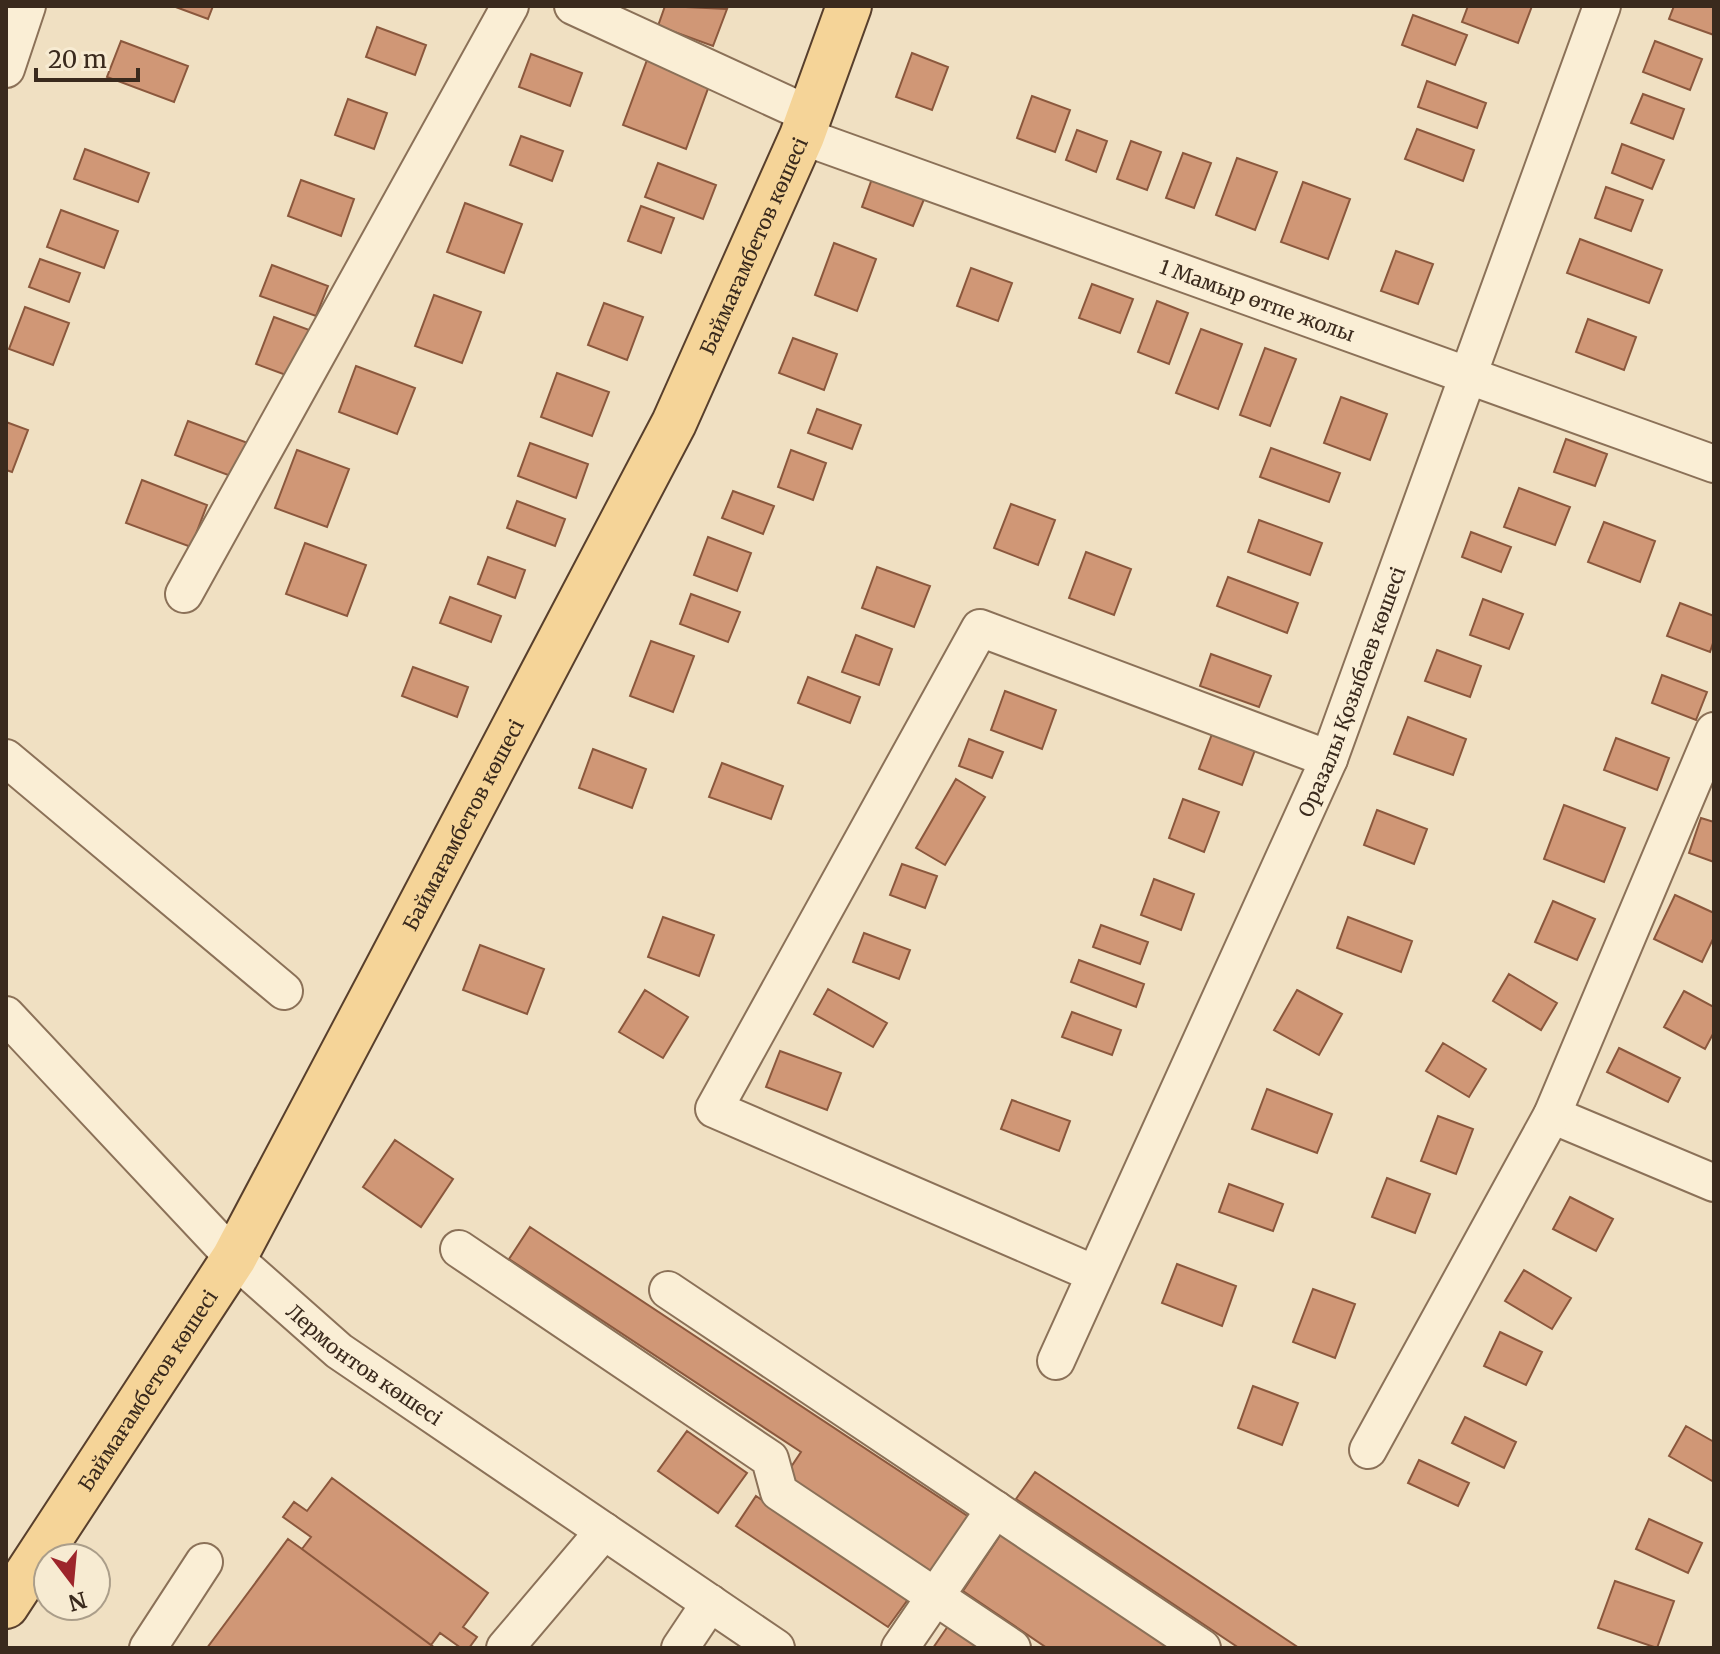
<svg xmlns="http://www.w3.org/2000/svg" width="1720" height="1654" font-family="Merriweather,serif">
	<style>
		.building { fill: #d09776; stroke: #8b583d; stroke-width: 2 }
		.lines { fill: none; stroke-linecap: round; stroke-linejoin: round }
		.minor-casing { stroke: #8b7158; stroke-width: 40 }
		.major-casing { stroke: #583f2c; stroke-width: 48 }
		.minor { stroke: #faeed5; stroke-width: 36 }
		.major { stroke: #f5d498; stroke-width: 44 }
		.labels { text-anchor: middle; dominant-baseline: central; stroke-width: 8; stroke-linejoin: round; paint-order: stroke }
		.street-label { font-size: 20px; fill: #3a2a1d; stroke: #f7ebd2 }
	</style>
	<rect width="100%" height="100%" fill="#f0e0c2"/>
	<!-- building -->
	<path class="building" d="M173 6H213L208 19Z
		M665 6 727 9 713 46 658 26Z
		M1468 6H1532L1518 43 1462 22Z
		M1674 6H1714V35L1669 19Z
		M1413 15 1467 35 1455 65 1402 45Z
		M377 27 426 45 415 75 366 57Z
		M121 41 188 66 174 102 107 77Z
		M1655 41 1702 59 1690 90 1643 72Z
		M912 53 948 67 932 110 896 97Z
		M531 54 582 73 570 106 519 87Z
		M647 60 710 83 686 149 623 125Z
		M1427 81 1486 103 1477 128 1418 107Z
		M1643 94 1684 109 1673 139 1631 123Z
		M1032 96 1070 110 1055 152 1017 138Z
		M348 99 387 113 374 149 335 135Z
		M1417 129 1474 150 1463 181 1405 159Z
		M1077 130 1107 141 1096 172 1066 160Z
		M521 136 563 151 552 181 510 165Z
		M1131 141 1161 152 1147 190 1117 179Z
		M1622 144 1664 160 1652 189 1612 173Z
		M85 149 149 173 138 202 74 179Z
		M1183 153 1211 163 1194 208 1166 198Z
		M1237 158 1277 172 1255 230 1216 215Z
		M658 163 716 185 703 219 645 197Z
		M874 173 927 192 913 226 862 207Z
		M301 180 354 199 341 236 288 216Z
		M1303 182 1350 199 1328 259 1281 242Z
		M1606 187 1643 200 1631 231 1595 218Z
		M465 203 522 224 504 273 447 252Z
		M641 206 674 218 661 253 628 241Z
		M61 210 118 231 104 268 47 247Z
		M1580 239 1662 270 1649 303 1567 273Z
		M834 243 876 259 857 311 815 295Z
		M1396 251 1433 264 1418 304 1381 291Z
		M40 259 80 273 69 302 29 287Z
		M272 265 328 286 316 316 260 296Z
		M971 268 1012 283 998 321 957 306Z
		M1092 284 1133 299 1120 333 1079 318Z
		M434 295 481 312 462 363 415 346Z
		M1157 301 1188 313 1169 364 1138 352Z
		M604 303 643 317 627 360 588 345Z
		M25 307 69 323 53 365 9 349Z
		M274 317 312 331 294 378 256 364Z
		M1588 319 1636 337 1624 370 1576 352Z
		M1201 329 1242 344 1218 409 1176 393Z
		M793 338 837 354 824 390 779 373Z
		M1265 348 1296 359 1270 426 1240 415Z
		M356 366 415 388 397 434 339 412Z
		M557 373 609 392 592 436 541 417Z
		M1341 397 1387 414 1370 460 1324 443Z
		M817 409 861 425 852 449 808 433Z
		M188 421 248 443 236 478 175 455Z
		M6 422 28 430 12 472 6 470Z
		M1566 439 1607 454 1595 486 1554 472Z
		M530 443 588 464 576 498 518 476Z
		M1271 448 1340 473 1329 502 1260 477Z
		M297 450 349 469 327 527 275 508Z
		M791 450 826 463 813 500 778 487Z
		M142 480 207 505 191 547 126 523Z
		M1519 488 1570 507 1555 545 1504 527Z
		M733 491 774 506 763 534 722 518Z
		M517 501 565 519 555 546 507 528Z
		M1011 504 1055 520 1038 565 994 548Z
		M1259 520 1322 543 1310 575 1248 552Z
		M1604 522 1655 541 1640 582 1588 562Z
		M1471 532 1511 547 1501 572 1462 557Z
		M708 537 751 553 737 591 694 575Z
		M305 543 366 565 347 616 286 594Z
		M1086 552 1131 569 1114 615 1069 598Z
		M488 557 525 570 515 598 478 584Z
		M877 567 930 586 914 627 862 608Z
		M1228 577 1298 603 1287 633 1217 606Z
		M691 594 740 612 728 642 680 624Z
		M450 597 501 616 491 642 440 623Z
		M1483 599 1523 614 1509 649 1470 635Z
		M1680 603 1714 616V640L1710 652 1667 636Z
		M856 635 892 649 879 685 842 672Z
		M651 641 694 656 673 712 630 696Z
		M1437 650 1481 666 1470 697 1425 681Z
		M1211 654 1271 676 1259 707 1200 686Z
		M413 667 468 687 457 717 402 696Z
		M1662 675 1707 692 1696 720 1652 703Z
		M808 677 860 697 850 723 798 703Z
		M1005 691 1056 710 1042 749 991 730Z
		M1408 717 1466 739 1453 775 1394 754Z
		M1212 734 1255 750 1242 785 1199 769Z
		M1616 738 1669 758 1657 790 1604 770Z
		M969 739 1003 752 992 778 959 766Z
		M593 749 646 769 632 808 579 788Z
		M722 763 783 786 771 819 709 797Z
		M956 779 985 797 945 865 916 848Z
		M1183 799 1219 812 1204 852 1169 838Z
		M1564 805 1625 828 1604 882 1544 859Z
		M1377 810 1427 829 1414 864 1364 845Z
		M1701 818 1714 822V862L1689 853Z
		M902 864 937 876 925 908 890 895Z
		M1154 879 1194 894 1181 930 1141 915Z
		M1675 895 1714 913V937L1702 962 1654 939Z
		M1553 901 1595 919 1577 960 1535 942Z
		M663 917 714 935 699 976 648 957Z
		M1348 917 1412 941 1401 972 1337 948Z
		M1101 925 1148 942 1140 964 1093 947Z
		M864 933 910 950 899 979 853 962Z
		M480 945 544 969 527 1014 463 990Z
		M1079 960 1144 984 1136 1007 1071 982Z
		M1509 974 1557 1003 1541 1030 1493 1001Z
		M828 989 887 1023 873 1047 814 1014Z
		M645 990 688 1017 663 1058 619 1032Z
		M1297 990 1342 1014 1319 1055 1274 1030Z
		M1684 991 1714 1007V1032L1705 1049 1664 1027Z
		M1072 1012 1121 1030 1112 1055 1062 1037Z
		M1443 1043 1486 1069 1469 1097 1426 1071Z
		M1619 1048 1680 1078 1668 1102 1607 1072Z
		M780 1051 841 1073 827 1110 766 1087Z
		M1267 1089 1332 1114 1317 1153 1252 1129Z
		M1012 1100 1070 1121 1059 1151 1001 1129Z
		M1438 1116 1473 1129 1456 1174 1421 1161Z
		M395 1140 453 1179 421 1227 363 1187Z
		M1387 1178 1430 1194 1415 1233 1372 1217Z
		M1229 1184 1283 1204 1273 1231 1219 1212Z
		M1570 1197 1613 1219 1596 1251 1553 1229Z
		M530 1227 969 1517 932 1572 785 1476 801 1452 509 1259Z
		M1177 1264 1236 1286 1222 1326 1162 1303Z
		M1524 1270 1571 1298 1552 1329 1505 1301Z
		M1313 1289 1355 1304 1335 1358 1293 1342Z
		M1500 1332 1542 1352 1526 1385 1484 1366Z
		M1253 1386 1298 1403 1282 1445 1238 1428Z
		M1465 1417 1516 1442 1504 1468 1452 1443Z
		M1686 1426 1714 1442V1482L1669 1456Z
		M687 1431 747 1473 718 1513 658 1471Z
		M1419 1460 1469 1483 1458 1506 1408 1483Z
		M1035 1472 1299 1648H1239L1016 1499Z
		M332 1478 488 1593 463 1627 477 1637 469 1648H461L440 1633 431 1645 302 1549 311 1537 283 1517 294 1502 307 1511Z
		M756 1496 909 1598 888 1627 736 1526Z
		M1649 1519 1702 1543 1688 1573 1636 1549Z
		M1001 1534 1170 1648H1047L963 1591Z
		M288 1539 302 1549 435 1648H207Z
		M1615 1581 1674 1601 1657 1648 1598 1628Z
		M948 1626 982 1648H933Z"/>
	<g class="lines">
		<defs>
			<g id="minor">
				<path d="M573 6 810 115"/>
				<path d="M6 69 27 6"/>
				<path id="s1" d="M802 136 1714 464"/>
				<path d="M184 594 510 6"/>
				<path d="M6 758 284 991"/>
				<path id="s2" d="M6 1015 234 1258 339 1351 776 1648"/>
				<path d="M1552 1115 1714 1183"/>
				<path d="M459 1249 770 1459 779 1492 1012 1648"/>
				<path d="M1095 1274 714 1109 980 628 1329 759"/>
				<path d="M668 1290 1202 1648"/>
				<path id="s3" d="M1056 1361 1329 759 1602 6"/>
				<path d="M1368 1450 1552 1115 1714 731"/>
				<path d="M148 1648 204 1562"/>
				<path d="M505 1648 604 1531"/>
				<path d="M680 1648 710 1603"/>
				<path d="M900 1648 995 1509"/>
			</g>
			<g id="major">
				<path id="s4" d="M6 1606 234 1258 379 984 674 423 802 136 849 6"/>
			</g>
		</defs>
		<!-- minor casing -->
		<use href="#minor" class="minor-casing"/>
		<!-- major casing -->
		<use href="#major" class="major-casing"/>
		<!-- minor -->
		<use href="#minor" class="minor"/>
		<!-- major -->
		<use href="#major" class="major"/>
	</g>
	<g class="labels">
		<!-- street labels -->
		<g class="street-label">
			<text stroke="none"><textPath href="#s4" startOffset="1554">Баймағамбетов көшесі</textPath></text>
			<text stroke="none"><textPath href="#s1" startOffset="484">1 Мамыр өтпе жолы</textPath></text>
			<text stroke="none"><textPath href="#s3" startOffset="732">Оразалы Қозыбаев көшесі</textPath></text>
			<text stroke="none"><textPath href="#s4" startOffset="906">Баймағамбетов көшесі</textPath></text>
			<text stroke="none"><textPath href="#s2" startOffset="502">Лермонтов көшесі</textPath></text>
			<text stroke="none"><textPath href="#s4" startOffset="258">Баймағамбетов көшесі</textPath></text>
		</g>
	</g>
	<!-- border -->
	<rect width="1720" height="1654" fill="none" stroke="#3a2a1d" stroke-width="16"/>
	<!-- north arrow -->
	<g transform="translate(72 1582) rotate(164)"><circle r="38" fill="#f7ebd2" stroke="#ab9e8a" stroke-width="2"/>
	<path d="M0-6L14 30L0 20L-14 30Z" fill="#9d252b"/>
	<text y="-12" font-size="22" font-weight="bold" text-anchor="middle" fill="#3a2a1d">N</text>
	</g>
	<!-- scale -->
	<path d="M36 68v12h102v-12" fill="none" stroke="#3a2a1d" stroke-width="4"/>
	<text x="48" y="68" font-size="24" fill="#3a2a1d" stroke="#f7ebd2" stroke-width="6" paint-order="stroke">20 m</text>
</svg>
